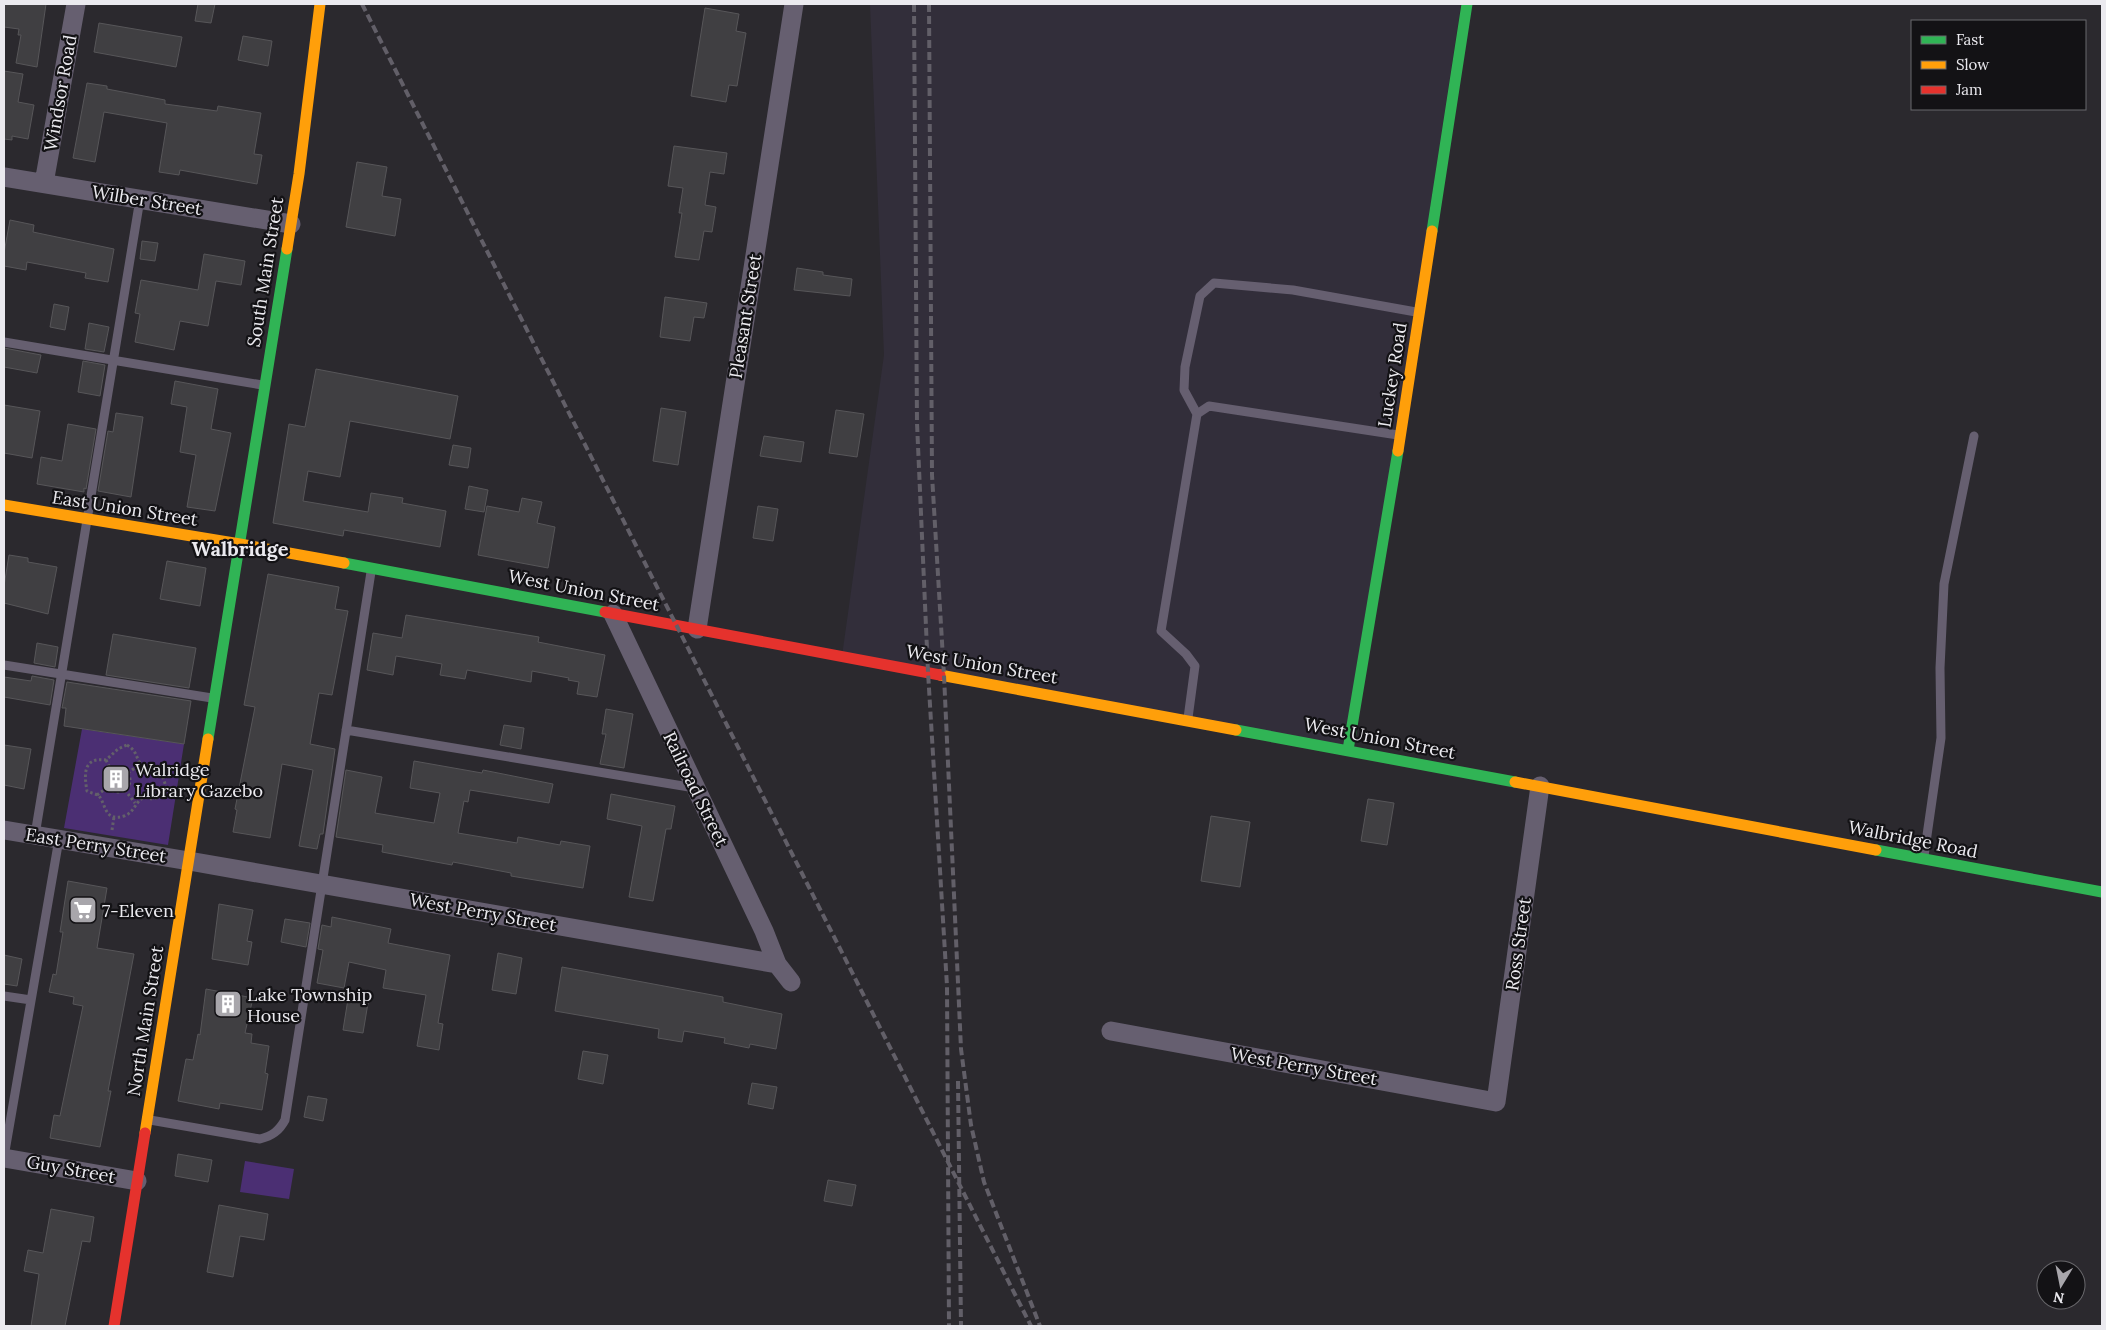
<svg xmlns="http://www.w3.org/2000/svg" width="2106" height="1330" font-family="Lora,serif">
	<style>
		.built { fill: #322e3a }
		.green { fill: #4b2f73 }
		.building { fill: #403f42; stroke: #575659 }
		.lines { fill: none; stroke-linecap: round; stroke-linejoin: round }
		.path { stroke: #63606a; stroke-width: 3; stroke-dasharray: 2.5 2.5; stroke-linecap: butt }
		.lane { stroke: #665f70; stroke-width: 9 }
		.street { stroke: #665f70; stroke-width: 19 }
		.fast { stroke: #30b455; stroke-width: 11 }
		.slow { stroke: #ff9f0a; stroke-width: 11 }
		.jam { stroke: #e5322d; stroke-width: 11 }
		.rail { stroke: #625f68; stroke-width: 4; stroke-dasharray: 8 4; stroke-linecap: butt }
		.labels { text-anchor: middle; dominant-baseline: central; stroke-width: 4.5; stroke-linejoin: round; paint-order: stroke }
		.street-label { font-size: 18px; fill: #ebeaef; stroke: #131215 }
		.poi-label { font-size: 18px; fill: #ebeaef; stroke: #131215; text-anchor: start }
		.quarter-label { font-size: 20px; font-weight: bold; fill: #ebeaef; stroke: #131215 }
	</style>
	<rect width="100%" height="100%" fill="#2b292e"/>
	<!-- built -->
	<path class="built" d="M870 4H1461L1348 750 842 656 884 355Z"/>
	<!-- green -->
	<path class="green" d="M82 729 184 744 168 845 64 828Z
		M245 1161 294 1169 289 1199 240 1192Z"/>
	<!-- building -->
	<path class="building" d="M4 4H46L37 67 16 63 21 35H18L19 29 4 27Z
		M198 4H215L211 23 195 21Z
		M705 8 739 14 736 31 746 33 737 86 729 85 726 102 691 96Z
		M99 23 182 37 176 67 94 52Z
		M243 36 272 41 268 66 238 60Z
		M4 71 23 74 18 102 34 105 28 139 12 136V140L4 139Z
		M87 83 107 86V89L165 100V104L217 111 218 106 261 113 254 154 262 155 257 184 180 170 179 175 159 172 167 123 104 112 95 162 73 158Z
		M674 146 727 153 724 174 710 172 705 205 716 207 712 232 704 231 699 260 675 257 682 213H679L683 188 668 186Z
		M357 162 387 167 382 196 401 199 395 236 346 227Z
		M10 220 34 225 33 232 114 249 108 282 85 278 86 273 27 262 26 270 4 266V253Z
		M142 241 158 243 155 261 140 259Z
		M204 254 245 261 241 285 216 281 208 326 180 321 174 350 135 342 140 314 135 313 141 280 198 290Z
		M797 268 823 272V275L852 279 850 296 794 290Z
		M665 297 707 303 704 318 694 317 690 341 660 337Z
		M54 304 69 307 65 330 50 327Z
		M89 323 109 327 104 352 85 349Z
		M4 348 41 355 37 373 4 367Z
		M83 361 105 365 100 396 78 392Z
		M316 369 458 396 450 439 350 421 340 477 308 471 303 501 368 512 371 493 403 498 402 503 446 511 440 547 344 530 343 536 273 523 289 424 305 427Z
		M175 381 218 389 211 429 231 433 215 511 187 507 196 455 180 452 187 407 171 404Z
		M4 405 40 411 32 458 4 453Z
		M661 408 686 412 678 465 653 461Z
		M836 410 864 414 857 457 829 453Z
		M116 413 143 417 131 497 98 491 108 431 113 432Z
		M68 424 96 429 86 489 84 488V492L37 484 41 457 62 461Z
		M764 436 804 442 801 462 760 456Z
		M453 445 471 448 468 468 449 465Z
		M469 486 488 490 484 512 465 509Z
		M522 498 542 502 537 523 555 527 548 568 478 555 487 506 519 512Z
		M758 506 778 509 773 541 753 538Z
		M9 555 28 558V562L57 567 48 614 4 603V586Z
		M167 561 206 568 200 606 160 599Z
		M268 574 339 587 335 609 348 611 332 695 319 693 310 744 335 749 323 834H320L317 849 299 846 313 770 282 764 270 838 233 832 237 810 235 809 255 707 244 705Z
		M406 615 539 637 538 642 605 655 597 697 577 694 579 682 568 680 569 678 532 671 531 682 467 670 465 679 440 675 442 664 396 656 393 675 367 670 373 633 402 638Z
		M113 634 196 648 189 688 106 675Z
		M37 643 58 647 55 667 34 663Z
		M32 676 54 680 50 705 4 697V677L31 681Z
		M67 682 191 701 184 744 64 726 66 708H62Z
		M606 709 633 714 624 768 600 764 606 734H602Z
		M504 725 524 728 521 749 500 745Z
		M4 745 31 749 24 789 4 785Z
		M414 761 482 773 483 770 553 784 549 803 470 790 468 802 464 801 458 833 517 843 518 837 560 845 561 841 590 846 583 888 511 876V873L453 862 452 865 382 852 383 845 336 837 346 770 382 777 375 813 434 823 440 793 410 788Z
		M108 780a8 8 0 1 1 16 0a8 8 0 1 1-16 0Z
		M611 794 675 806 671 829H666L653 901 629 897 642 826 607 819Z
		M1368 799 1394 803 1387 845 1361 841Z
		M1211 816 1250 822 1240 887 1201 881Z
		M68 881 107 888 97 948 134 954 108 1091H111L100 1147 50 1138 54 1115 60 1116 83 1006 73 1004 74 997 49 992 53 974 56 975 63 932H60Z
		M219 904 253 910 247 941 252 942 248 965 212 959Z
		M332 917 391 929 388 943 450 955 438 1023 443 1024 439 1050 417 1046 426 995 383 988 386 970 349 962 344 988 317 983 323 950 318 949 322 925 331 927Z
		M285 919 310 923 306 947 281 942Z
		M498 953 522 958 516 994 492 990Z
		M4 955 22 959 17 986 4 984Z
		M562 967 723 997V1002L782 1014 776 1049 750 1044 749 1048 724 1043 725 1038 684 1031 682 1042 658 1038 659 1029 555 1011Z
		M206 989 253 998 245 1033 252 1034 251 1043 269 1046 265 1073 268 1074 262 1110 220 1103 219 1109 178 1101 186 1059 193 1060 198 1034 200 1035Z
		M348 999 368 1003 363 1033 343 1030Z
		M583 1051 608 1055 603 1084 578 1079Z
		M752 1083 777 1087 773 1109 748 1104Z
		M308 1096 327 1099 323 1121 304 1117Z
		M178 1154 212 1160 208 1182 175 1176Z
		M828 1180 856 1185 852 1206 824 1201Z
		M219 1205 268 1214 264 1240 240 1236 233 1277 207 1272Z
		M51 1209 94 1217 90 1242 82 1241 65 1326H31L39 1274 24 1271 28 1250 43 1253Z"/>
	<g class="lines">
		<!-- path -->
		<path class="path" d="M127 745C139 752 135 760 144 768 149 772 158 771 162 776 164 779 165 784 166 788 159 798 156 801 144 797 135 802 134 813 124 816 104 822 106 804 99 796 97 794 90 793 87 791 84 774 83 757 106 760L118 749Z
			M106 760 111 770
			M106 780a12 12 0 1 1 24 0a12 12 0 1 1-24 0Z
			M128 773 140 764
			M166 788 175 789
			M125 790 135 803
			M97 795 108 787
			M112 830 114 817"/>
		<!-- lane -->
		<path class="lane" d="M4 342 262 385
			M1197 414 1184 390 1185 367 1200 296 1214 283 1293 290 1416 312
			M4 665 212 698
			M1188 718 1195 666 1186 654 1161 631 1197 414 1209 406 1398 435
			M346 730 695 788
			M35 835 140 199
			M1924 856 1941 738 1940 668 1944 584 1974 436
			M4 996 31 1000
			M150 1120 260 1139C272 1136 279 1131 285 1120L371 572
			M4 1157 59 839"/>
		<!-- street -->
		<path class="street" d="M4 177 291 224
			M44 183 76 4
			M613 614 764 931 777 964 791 982
			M697 629 794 4
			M4 830 189 861 777 964
			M1111 1031 1496 1102 1540 786
			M4 1158 137 1181"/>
		<!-- fast -->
		<path class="fast" d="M1432 231 1467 4
			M344 563 605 612
			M1236 730 1515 782
			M208 739 287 249
			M1348 750 1398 451
			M1876 850 2102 892"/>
		<!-- slow -->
		<path class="slow" d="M287 249 299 174 320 4
			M1398 451 1432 231
			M4 505 240 544 344 563
			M940 675 1236 730
			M1515 782 1876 850
			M145 1133 208 739"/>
		<!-- jam -->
		<path class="jam" d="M605 612 940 675
			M114 1326 145 1133"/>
		<!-- rail -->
		<path class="rail" d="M362 4 1031 1326
			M914 4 917 423 928 672 947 986 949 1326
			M929 4 932 475 944 675 961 1049 971 1125 984 1182 1040 1326
			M958 1081 961 1326"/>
	</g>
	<!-- icons -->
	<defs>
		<symbol id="building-square" viewBox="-11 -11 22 22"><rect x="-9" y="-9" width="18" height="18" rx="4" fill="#a8a6ab" stroke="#131215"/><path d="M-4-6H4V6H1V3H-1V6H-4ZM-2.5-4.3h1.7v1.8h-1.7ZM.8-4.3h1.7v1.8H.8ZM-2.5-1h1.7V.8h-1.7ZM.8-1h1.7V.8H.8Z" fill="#fff"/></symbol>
		<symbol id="supermarket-square" viewBox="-11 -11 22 22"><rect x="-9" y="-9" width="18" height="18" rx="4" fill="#a8a6ab" stroke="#131215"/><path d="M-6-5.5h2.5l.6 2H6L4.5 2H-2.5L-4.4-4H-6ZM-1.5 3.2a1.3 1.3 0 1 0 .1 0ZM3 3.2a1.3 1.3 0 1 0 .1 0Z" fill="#fff"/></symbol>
	</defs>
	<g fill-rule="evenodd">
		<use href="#building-square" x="100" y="763" width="32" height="32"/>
		<use href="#supermarket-square" x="67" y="894" width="32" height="32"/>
		<use href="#building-square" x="212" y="988" width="32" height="32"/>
	</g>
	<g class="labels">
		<!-- street labels -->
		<g class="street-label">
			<text transform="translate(60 93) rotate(-80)">Windsor Road</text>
			<text transform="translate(147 200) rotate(9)">Wilber Street</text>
			<text transform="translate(265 272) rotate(-81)">South Main Street</text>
			<text transform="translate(745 316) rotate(-81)">Pleasant Street</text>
			<text transform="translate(1392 375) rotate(-81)">Luckey Road</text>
			<text transform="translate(125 508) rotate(9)">East Union Street</text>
			<text transform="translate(584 590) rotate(11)">West Union Street</text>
			<text transform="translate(982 664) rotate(10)">West Union Street</text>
			<text transform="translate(1380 738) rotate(11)">West Union Street</text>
			<text transform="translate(696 789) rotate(64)">Railroad Street</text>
			<text transform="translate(1913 839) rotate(11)">Walbridge Road</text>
			<text transform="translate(96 845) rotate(9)">East Perry Street</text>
			<text transform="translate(483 912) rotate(10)">West Perry Street</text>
			<text transform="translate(1518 944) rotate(-82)">Ross Street</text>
			<text transform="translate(145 1021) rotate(-81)">North Main Street</text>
			<text transform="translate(1304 1066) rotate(10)">West Perry Street</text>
			<text transform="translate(71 1169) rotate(10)">Guy Street</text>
		</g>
		<!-- poi labels -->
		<g class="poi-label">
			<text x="135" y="769">Walridge<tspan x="135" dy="21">Library Gazebo</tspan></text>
			<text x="102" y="910">7-Eleven</text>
			<text x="247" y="994">Lake Township<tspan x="247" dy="21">House</tspan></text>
		</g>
		<!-- quarter labels -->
		<g class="quarter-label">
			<text x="240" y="548">Walbridge</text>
		</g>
	</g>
	<!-- border -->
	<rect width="2106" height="1330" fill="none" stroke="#ebeaef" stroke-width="10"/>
	<!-- legend -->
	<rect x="1911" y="20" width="175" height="90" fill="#131215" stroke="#69686c"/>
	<rect x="1921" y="36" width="25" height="8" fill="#30b455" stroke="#69686c"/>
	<text x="1956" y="45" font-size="15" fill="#ebeaef">Fast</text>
	<rect x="1921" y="61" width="25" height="8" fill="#ff9f0a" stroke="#69686c"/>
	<text x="1956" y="70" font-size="15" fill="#ebeaef">Slow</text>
	<rect x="1921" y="86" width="25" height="8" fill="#e5322d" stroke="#69686c"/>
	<text x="1956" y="95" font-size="15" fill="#ebeaef">Jam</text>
	<!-- north arrow -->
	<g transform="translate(2061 1285) rotate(190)"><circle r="24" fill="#131215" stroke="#69686c"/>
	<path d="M0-4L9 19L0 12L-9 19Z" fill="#a8a6ab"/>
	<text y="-8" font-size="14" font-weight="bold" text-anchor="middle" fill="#ebeaef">N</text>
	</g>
</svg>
